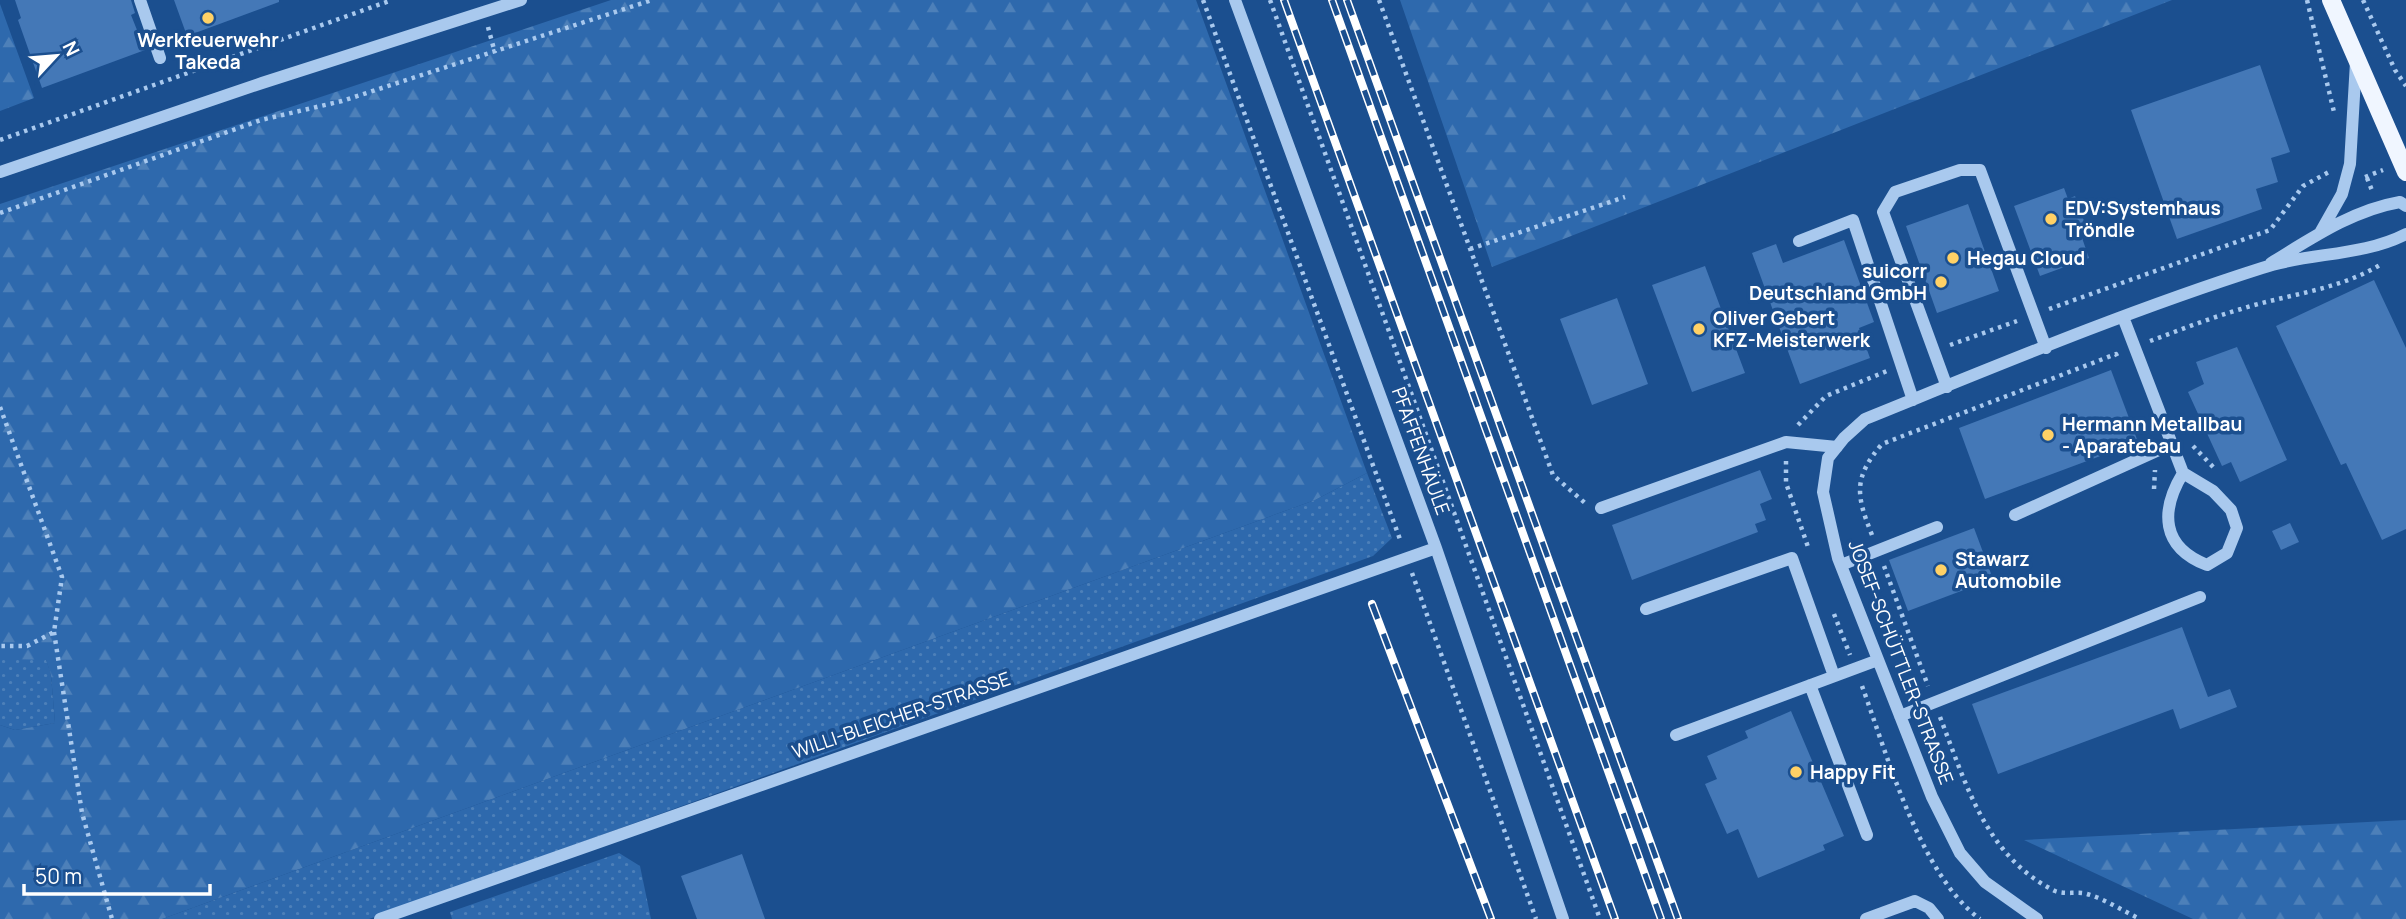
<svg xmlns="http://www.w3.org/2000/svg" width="2406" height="919" font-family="Manrope,sans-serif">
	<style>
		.grass { fill: url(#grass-dots) }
		.forest { fill: url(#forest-firs) }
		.building { fill: #4478b7 }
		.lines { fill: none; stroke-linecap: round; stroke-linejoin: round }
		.path { stroke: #a9c9ee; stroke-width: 4.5; stroke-dasharray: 3.5 5; stroke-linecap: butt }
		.minor { stroke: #a9c9ee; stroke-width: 12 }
		.major { stroke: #f0f6ff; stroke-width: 18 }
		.rail-casing { stroke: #fff; stroke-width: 8 }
		.rail { stroke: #1b4f8f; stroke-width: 5; stroke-dasharray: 16; stroke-linecap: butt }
		.poi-dot { fill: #ffd166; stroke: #1b4f8f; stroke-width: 2.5 }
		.labels { text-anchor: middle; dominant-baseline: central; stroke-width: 7; stroke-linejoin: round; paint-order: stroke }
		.poi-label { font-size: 19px; font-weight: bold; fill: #fff; stroke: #1b4f8f; text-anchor: start }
		.street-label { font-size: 19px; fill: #fff; stroke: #1b4f8f }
	</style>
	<defs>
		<pattern id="grass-dots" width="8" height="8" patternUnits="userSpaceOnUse" patternTransform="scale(1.75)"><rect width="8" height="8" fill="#2e69ad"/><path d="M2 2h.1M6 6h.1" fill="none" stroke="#4d80b9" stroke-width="1.8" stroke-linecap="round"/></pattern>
		<pattern id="forest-firs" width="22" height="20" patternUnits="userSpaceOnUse" patternTransform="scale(1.75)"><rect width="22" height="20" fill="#2e69ad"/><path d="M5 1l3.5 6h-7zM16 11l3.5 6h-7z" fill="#4d80b9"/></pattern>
	</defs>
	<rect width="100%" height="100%" fill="#1b4f8f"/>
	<!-- grass -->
	<path class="grass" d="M1367 473 1392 538 1373 556 369 919H162L1315 500Z
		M0 659H46L51 675 55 723 15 730 0 725Z
		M619 853 640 866 651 919H452L450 912Z"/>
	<!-- forest -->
	<path class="forest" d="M611 0H1196L1367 473 1315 500 162 919H0V725L15 730 55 723 51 675 46 660 0 659V204Z
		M1400 0H2172L1492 267Z
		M0 4 34 98 0 111Z
		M2406 820V919H2193L2024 840Z"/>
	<!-- building -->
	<path class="building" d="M15 0H131L135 13 131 15 145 50 42 88 18 20 21 18Z
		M174 0H279V2L187 36Z
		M2260 65 2290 152 2271 158 2278 182 2256 189 2262 209 2177 239 2131 110Z
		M2064 188 2068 199 2075 196 2088 232 2081 235 2089 258 2040 276 2014 206Z
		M1968 204 1999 291 1937 313 1906 226Z
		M1844 240 1874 322 1859 328 1870 358 1800 384 1752 253 1776 244 1783 263Z
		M1705 266 1745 373 1692 392 1652 285Z
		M2374 280 2406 348V529L2382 540 2346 463 2341 465 2276 326Z
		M1617 298 1648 384 1592 405 1560 319Z
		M2237 347 2287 460 2240 482 2231 462 2222 466 2188 392 2204 384 2196 362Z
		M2111 370 2138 442 1985 499 1959 428Z
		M1760 470 1772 499 1760 504 1766 520 1755 524 1758 532 1632 580 1612 525Z
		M2290 523 2299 542 2281 550 2272 531Z
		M1974 528 1993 579 1908 611 1889 560Z
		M2182 627 2208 697 2230 689 2237 707 2180 729 2173 709 1998 774 1972 704Z
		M1791 711 1844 836 1823 845 1825 850 1758 878 1738 829 1727 834 1705 784 1717 779 1707 756 1748 738 1745 731Z
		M742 854 765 919H697L681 876Z"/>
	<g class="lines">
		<!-- path -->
		<path class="path" d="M1203 0 1401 542
			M1270 0 1600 919
			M1379 0 1553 475 1585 503
			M2307 0 2334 112
			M2363 0 2395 70 2406 86
			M488 27 495 53
			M0 140 392 0
			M2365 177 2383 170
			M2367 178 2373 193
			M0 213 261 120 342 101 652 0
			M1470 249 1625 197
			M2049 309 2270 230 2303 186 2329 172
			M2150 341C2180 330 2210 318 2241 309 2288 294 2341 290 2383 263
			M1950 345 2017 321
			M0 407 62 577 54 632 27 646H0
			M1798 425 1826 396 1887 371
			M2193 446 2216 470
			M1786 461V483L1808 547
			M2154 489 2155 470
			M1872 535C1856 495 1853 478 1882 444L2116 354 2118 358
			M1884 566 1928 686
			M1412 573 1536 919
			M1834 614 1850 655
			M54 632 82 813 112 919
			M1862 686C1887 754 1920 875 1980 919
			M1940 717C1966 784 1986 857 2055 891 2065 895 2077 891 2087 894 2105 899 2123 911 2140 919"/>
		<!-- minor -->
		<path class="minor" d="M140 0 160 58
			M1235 0 1436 548 1563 919
			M0 172 262 83 521 0
			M2320 233 2342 194 2350 164 2356 62
			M1799 241 1853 220 1913 400
			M2271 263C2312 238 2353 210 2400 202L2406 206
			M2123 317 2183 473 2213 491 2231 510 2237 528 2227 553 2207 565C2161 547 2160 511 2183 473
			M1947 387 1883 212 1895 192 1960 170H1980L2046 348
			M1601 508 1786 442 1837 447
			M2015 515 2172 444
			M1841 565 1937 527
			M1646 609 1792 558 1834 676
			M1810 685 1867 835
			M1900 716 2200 597
			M1676 735 1878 660
			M380 919 1436 548
			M1866 919 1915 901 1929 908 1938 919
			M2037 919 1985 882 1960 853 1932 797 1838 558 1823 492 1828 458 1844 438 1865 419C1996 366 2127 311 2262 268 2309 252 2361 257 2406 234"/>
		<!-- major -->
		<path class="major" d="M2331 0 2406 172"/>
		<defs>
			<path id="rail" d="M1284 0 1615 919
				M1332 0 1661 919
				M1347 0 1678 919
				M1372 604 1491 919"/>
		</defs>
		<!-- rail casing -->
		<use href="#rail" class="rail-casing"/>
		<!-- rail -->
		<use href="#rail" class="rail"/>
	</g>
	<!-- markers -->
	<g class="poi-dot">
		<circle cx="208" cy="18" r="7"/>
		<circle cx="2051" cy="219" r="7"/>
		<circle cx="1953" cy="258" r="7"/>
		<circle cx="1941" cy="282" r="7"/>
		<circle cx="1699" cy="329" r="7"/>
		<circle cx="2048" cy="435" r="7"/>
		<circle cx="1941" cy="570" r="7"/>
		<circle cx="1796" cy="772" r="7"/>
	</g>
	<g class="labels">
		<!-- poi labels -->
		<g class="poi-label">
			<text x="208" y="40" text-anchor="middle">Werkfeuerwehr<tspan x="208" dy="22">Takeda</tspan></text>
			<text x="2065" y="208">EDV:Systemhaus<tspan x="2065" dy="22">Tröndle</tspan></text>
			<text x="1967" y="258">Hegau Cloud</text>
			<text x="1927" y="271" text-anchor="end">suicorr<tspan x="1927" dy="22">Deutschland GmbH</tspan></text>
			<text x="1713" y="318">Oliver Gebert<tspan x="1713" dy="22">KFZ-Meisterwerk</tspan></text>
			<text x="2062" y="424">Hermann Metallbau<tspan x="2062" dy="22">- Aparatebau</tspan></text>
			<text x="1955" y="559">Stawarz<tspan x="1955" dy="22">Automobile</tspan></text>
			<text x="1810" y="772">Happy Fit</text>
		</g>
		<!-- street labels -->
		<g class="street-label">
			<text transform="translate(1421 451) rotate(70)">PFAFFENHÄULE</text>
			<text transform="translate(1901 662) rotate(69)">JOSEF-SCHÜTTLER-STRASSE</text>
			<text transform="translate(901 715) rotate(-19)">WILLI-BLEICHER-STRASSE</text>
		</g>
	</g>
	<!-- north arrow -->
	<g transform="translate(56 56) rotate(64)" stroke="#1b4f8f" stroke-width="5" paint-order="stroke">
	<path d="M0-5L12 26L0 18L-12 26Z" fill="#ffffff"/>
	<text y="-10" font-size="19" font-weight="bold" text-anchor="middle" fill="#ffffff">N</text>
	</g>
	<!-- scale -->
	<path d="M24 884v10h186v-10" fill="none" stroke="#ffffff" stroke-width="3.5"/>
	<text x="35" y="884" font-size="21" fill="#ffffff" stroke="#1b4f8f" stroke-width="5" paint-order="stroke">50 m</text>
</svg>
